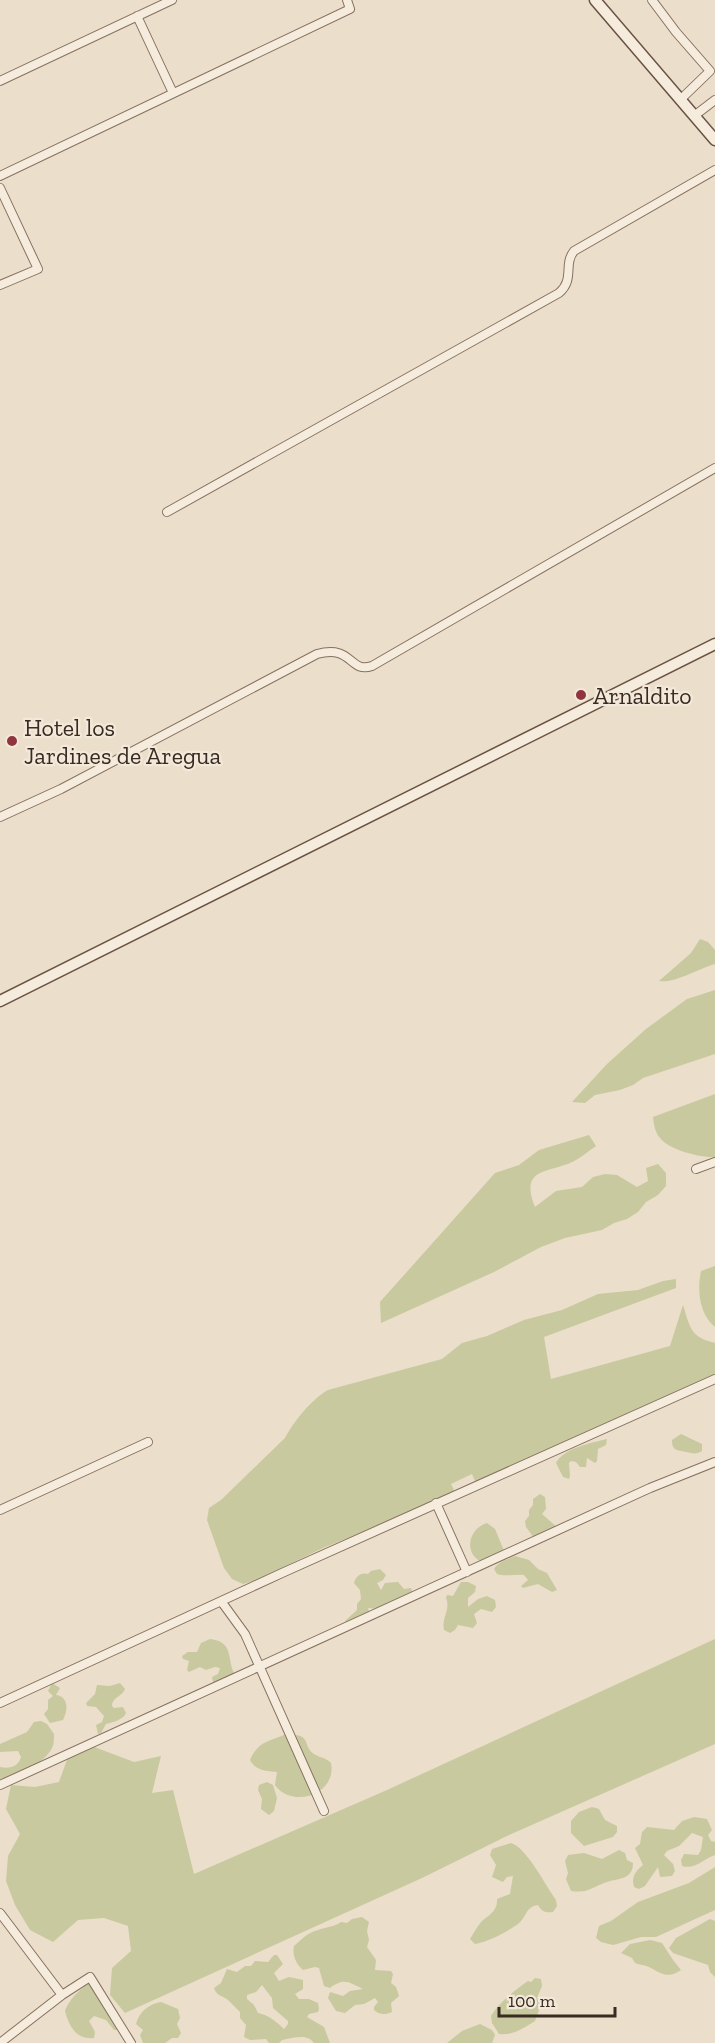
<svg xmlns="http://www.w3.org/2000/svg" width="715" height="2043" font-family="'Zilla Slab',serif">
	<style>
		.green { fill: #c8c99f; fill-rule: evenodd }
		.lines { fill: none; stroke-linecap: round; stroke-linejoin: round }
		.street-casing { stroke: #877160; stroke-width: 10 }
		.secondary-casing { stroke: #695243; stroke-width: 13 }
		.street { stroke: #f6ecdd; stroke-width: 8 }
		.secondary { stroke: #f6ecdd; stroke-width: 10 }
		.poi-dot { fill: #903540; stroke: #f3e9da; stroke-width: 2 }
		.labels { text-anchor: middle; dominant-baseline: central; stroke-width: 4.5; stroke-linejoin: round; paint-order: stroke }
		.poi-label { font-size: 24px; fill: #392b22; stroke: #f3e9da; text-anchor: start }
	</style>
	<rect width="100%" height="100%" fill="#ebdecb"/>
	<!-- green -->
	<path class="green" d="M700 939 708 942 715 950V964C700 968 674 984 659 981L691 953Z
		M715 990V1054L643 1078 633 1085 620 1090 595 1095 585 1103 572 1102 607 1064 646 1029 687 999Z
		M715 1094V1157C701 1158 670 1150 661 1139 655 1133 654 1125 653 1117Z
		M589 1135 596 1146C590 1150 583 1156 576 1160 552 1174 518 1165 535 1207L556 1191 582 1187 593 1177 605 1174 617 1175 637 1187 648 1181 646 1168 658 1164 666 1173V1186L658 1195 646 1202 638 1212 627 1219 614 1223 602 1230 565 1238 541 1247 494 1272 381 1323 380 1302 495 1173 519 1165 539 1150Z
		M715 1266V1327C699 1314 697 1290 701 1271Z
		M676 1279V1288L544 1337 551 1379 670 1346 683 1305C690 1327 690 1337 715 1343V1380L476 1483 472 1474 451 1484 456 1494 323 1548 256 1580 243 1584 232 1579 224 1568 207 1520 209 1508 221 1500 285 1438C294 1421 312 1399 328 1390L442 1359 462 1343 487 1336 524 1320 562 1310 598 1294 638 1290 663 1281Z
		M681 1434 702 1444V1451C695 1455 694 1453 686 1452 677 1450 672 1451 672 1440Z
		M607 1439 606 1445 598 1449 597 1461 595 1463 587 1458 586 1467H580L576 1462 571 1461 569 1463 570 1476 569 1479 563 1477 556 1463C564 1448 591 1443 607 1439Z
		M540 1494 545 1497 546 1509 542 1514 558 1528 534 1538 526 1527 525 1521 529 1516V1510L533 1505V1499Z
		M487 1523 495 1529 505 1553 485 1563C463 1557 467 1529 487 1523Z
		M515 1556 529 1560 538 1569 547 1573 557 1590 552 1592 538 1584 523 1588 521 1586 528 1580 524 1575C515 1574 505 1577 497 1574L494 1569C499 1561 507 1560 515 1556Z
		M380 1569 386 1575 383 1580 377 1583 381 1590 385 1583 398 1582 404 1589 411 1588 413 1594C402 1598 385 1603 377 1609L368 1608 370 1614 347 1624 345 1621 357 1610V1604L361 1599 360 1590 354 1583C356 1576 361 1572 368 1574L371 1571Z
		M461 1582H468L476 1586 475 1592 468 1598V1607L478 1599 487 1596 495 1600 496 1607 492 1612 481 1609 474 1614 477 1623 473 1628 458 1625 455 1630 450 1633 444 1630C441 1618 451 1610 446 1598L447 1595 453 1596Z
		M210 1639C235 1642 226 1659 235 1675L214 1686 212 1677 218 1674 220 1668 215 1667 206 1670 200 1667 189 1672 187 1670 189 1661 183 1659 182 1656 188 1652H197L201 1643Z
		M715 1639V1744L509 1835 422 1878 125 2013 110 1995 112 1968 131 1951 128 1926 104 1918 78 1920 53 1942 30 1930 15 1905 6 1881 8 1856 20 1834 6 1809 11 1785 35 1787 59 1782 68 1757 89 1745 134 1762 161 1756 152 1793 173 1790 194 1874 387 1790Z
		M52 1683 60 1688 56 1695C69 1697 68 1710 63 1720L50 1723 44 1714 48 1709V1700L53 1696 48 1691Z
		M120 1683 125 1689C122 1697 112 1697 112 1706L114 1708 123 1707 126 1713C123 1720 113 1722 106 1724L101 1733 98 1734 96 1725 102 1722 104 1716 96 1707 87 1706 86 1703 95 1694 97 1685 110 1686Z
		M41 1721 47 1724 54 1734C54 1739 54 1745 52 1748 44 1764 16 1777 0 1779V1767C10 1769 18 1767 21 1757L18 1751 0 1752V1744L27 1732 34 1722Z
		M284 1735C314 1733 301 1745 314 1754 320 1758 325 1757 331 1763 337 1795 292 1809 275 1785L277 1772C266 1771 256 1771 250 1760 258 1742 267 1742 284 1735Z
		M267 1782 273 1785 277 1798 274 1811 269 1815 261 1809 262 1799 258 1790 259 1785Z
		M592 1807 599 1809 605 1820 617 1826V1832L613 1837 584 1846 571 1833V1821L579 1812Z
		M694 1817 707 1819 712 1830 708 1835 711 1841 715 1842V1855C703 1859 695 1870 682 1866L681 1860 684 1854 698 1855 701 1850 703 1837 692 1833 679 1846 667 1851 664 1855 673 1864 675 1871 672 1876 660 1877 658 1867 645 1886 639 1889 634 1887C631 1876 636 1871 643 1865L635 1848 640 1844 642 1832 647 1827 674 1830 682 1821Z
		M511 1843C526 1847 546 1886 556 1900L557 1906 553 1912C546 1913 542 1912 538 1905 525 1907 527 1917 518 1924 505 1933 490 1941 475 1944L470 1939C473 1934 477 1927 481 1922 489 1915 498 1911 497 1899L510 1894 513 1876 507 1877 503 1882 492 1877 496 1865 490 1855 492 1849Z
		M619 1850 625 1853 627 1860 633 1863C633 1881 616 1878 604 1883 589 1889 588 1893 571 1891L566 1879 568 1873 565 1861 568 1855 584 1853 602 1859Z
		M715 1867V1910L656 1937H641L613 1945 601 1942 596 1938 599 1926 611 1921 638 1902 689 1883Z
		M362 1917 369 1922 367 1931 369 1940 367 1947 376 1960 375 1970 391 1971 393 1974 391 1983 396 1987 399 1996 391 2003 392 2012C386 2015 379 2015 374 2010V2007L378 2002 375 1998 364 2004 355 2005 345 2013 336 2011 328 1998 330 1992 343 1996 350 1991 363 1989C349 1983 345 1977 330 1988L324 1986 319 1968 315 1967 303 1970C296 1964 292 1955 294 1946 302 1939 307 1933 318 1930 326 1927 334 1927 341 1922L347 1923 352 1919Z
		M710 1919 715 1921V1977L710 1972 708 1965 673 1953 669 1948 676 1938Z
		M650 1940 662 1943 673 1960 681 1970C668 1979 662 1974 649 1967 645 1965 640 1965 635 1963L632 1958 621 1953 630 1944Z
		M274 1955H277L283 1964 274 1973 279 1981 289 1977 303 1980V1989L295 1994 299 1999H309L318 2003 319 2009 318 2012 309 2014 307 2017 324 2027 330 2043H314C307 2033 293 2038 282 2040L279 2043H269L266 2039 250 2040 244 2037 246 2025 240 2018V2012C236 2008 233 2005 229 2001 223 1995 217 1997 214 1988L221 1983 227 1969 237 1972 245 1966H251L255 1961 268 1962ZM262 1985 272 1998 273 2008 288 2021V2024L284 2029C276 2021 268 2015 258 2013L254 2005 247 1999V1995L256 1992Z
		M535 1978 541 1979 542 1986 537 1998 540 2004 539 2010 535 2021C524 2028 512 2036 499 2034L492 2023 491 2016C499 2003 516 1989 528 1981L531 1982Z
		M96 1981 120 2018 122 2024 121 2030H114L106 2020 94 2016 89 2021 95 2032 94 2038C76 2040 69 2026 65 2011 69 1999 84 1984 96 1981Z
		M161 2002 178 2009 180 2018 177 2024 181 2033 178 2038H172L165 2043H143L140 2035 143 2030 136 2024C139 2012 149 2004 161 2002Z
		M480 2024 492 2030 495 2035 492 2043H447L462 2031Z"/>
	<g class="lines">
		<defs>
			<path id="street" d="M652 0 676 32 710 71 681 99
				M137 16 173 93
				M0 81 172 0
				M694 116 715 100
				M0 176 350 9 347 0
				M0 188 38 269 0 285
				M167 512 559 293C575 279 563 265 574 251L715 170
				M0 817 61 789 317 654C353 644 349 674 372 666L715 468
				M696 1169 715 1162
				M436 1503 467 1572
				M0 1510 148 1442
				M221 1601 245 1634 324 1811
				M0 1703 282 1573 715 1379
				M0 1785 650 1488 715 1462
				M0 1913 62 1995
				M0 2043 62 1995 90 1977 131 2043"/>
			<path id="secondary" d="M595 0 715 140
				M0 1001 715 644"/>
		</defs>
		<!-- street casing -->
		<use href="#street" class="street-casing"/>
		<!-- secondary casing -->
		<use href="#secondary" class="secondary-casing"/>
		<!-- street -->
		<use href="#street" class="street"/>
		<!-- secondary -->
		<use href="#secondary" class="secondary"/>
	</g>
	<!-- markers -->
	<g class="poi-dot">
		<circle cx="581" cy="695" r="6"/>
		<circle cx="12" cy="741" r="6"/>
	</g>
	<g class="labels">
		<!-- poi labels -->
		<g class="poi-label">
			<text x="593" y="695">Arnaldito</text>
			<text x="24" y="727">Hotel los<tspan x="24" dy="28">Jardines de Aregua</tspan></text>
		</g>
	</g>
	<!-- scale -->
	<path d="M499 2007v9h116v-9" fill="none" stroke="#392b22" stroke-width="3"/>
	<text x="508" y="2007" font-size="18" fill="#392b22" stroke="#f3e9da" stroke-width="4.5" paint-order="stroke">100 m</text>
</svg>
